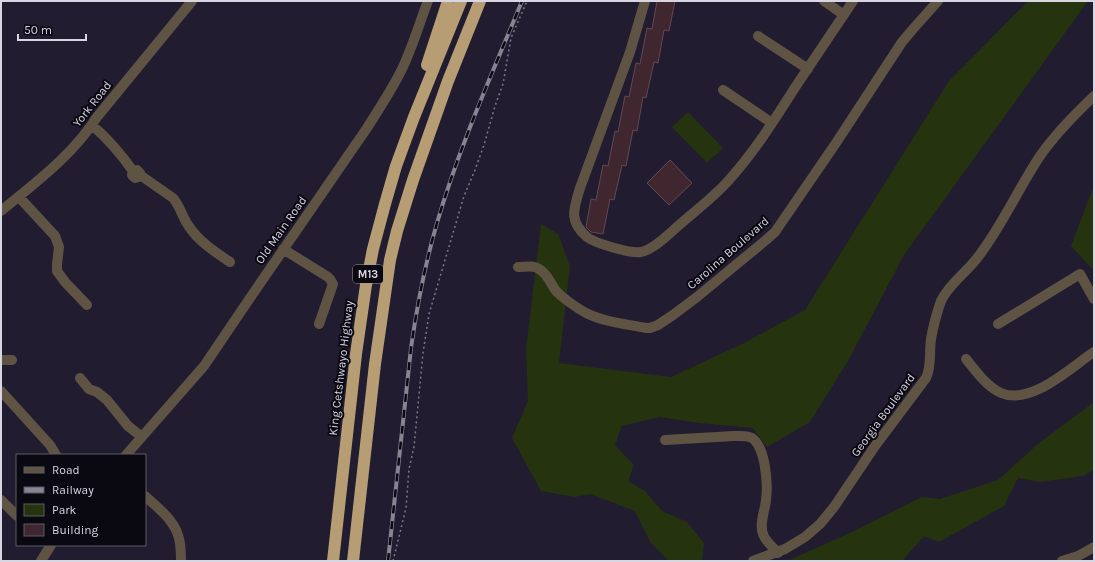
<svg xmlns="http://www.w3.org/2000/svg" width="1095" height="562" font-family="Karla,sans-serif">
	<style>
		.green { fill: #25340e }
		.building { fill: #40272f; stroke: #634851 }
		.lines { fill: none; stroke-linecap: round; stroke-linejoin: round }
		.path { stroke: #7d798a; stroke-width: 1.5; stroke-dasharray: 2 3; stroke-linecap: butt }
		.minor { stroke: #5f5444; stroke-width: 10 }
		.highway { stroke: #b79d73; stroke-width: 12 }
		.rail-casing { stroke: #888494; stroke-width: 4 }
		.rail { stroke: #0a0811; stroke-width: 2.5; stroke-dasharray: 8; stroke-linecap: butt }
		.labels { text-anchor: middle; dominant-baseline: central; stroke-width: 4; stroke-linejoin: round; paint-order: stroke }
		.shield { fill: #0a0811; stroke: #9b98a5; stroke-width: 1 }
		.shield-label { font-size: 11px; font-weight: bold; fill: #d9d6e4 }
		.street-label { font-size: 12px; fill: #d9d6e4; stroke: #0a0811 }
	</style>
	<rect width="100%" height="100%" fill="#211c30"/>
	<!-- green -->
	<path class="green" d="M1028 1H1088L904 255 848 361 810 422 767 447 753 428 699 423 659 417 622 426 615 445 634 465 628 481 645 491 662 511 687 522 704 543 702 561H669L651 543 635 511 590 494 575 497 541 491 512 438 528 401 526 349 541 224 558 234 570 266 559 363 671 377 744 343 805 310 949 81Z
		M688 112 723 148 707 163 672 127Z
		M1094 185V271L1071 246Z
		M1094 402V470L1083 476 1040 482 1018 478 1004 506 939 542 924 536 902 561H787L854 531 922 497 940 499 998 480 1039 443Z"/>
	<!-- building -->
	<path class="building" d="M657 1H675L669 31 664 30 658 63 654 62 646 98 643 97 637 131 633 130 626 166 622 165 614 200 610 199 603 234 591 232 586 227 591 199 596 200 603 165 608 166 615 131 618 132 625 96 629 97 636 63 640 64 647 28 652 29Z
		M670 160 692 183 669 205 647 183Z"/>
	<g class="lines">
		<!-- path -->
		<path class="path" d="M393 561 406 508 409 469 414 447 423 353 429 314 464 196 475 170 484 145 495 106 503 84 511 38 527 1"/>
		<!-- minor -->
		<path class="minor" d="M645 1 630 52 580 188C574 208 568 221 587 237 594 243 631 254 641 252 653 250 669 234 678 226 695 211 714 197 729 180 755 151 775 119 796 86 815 58 834 29 853 1
			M824 1 844 15
			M758 36 808 69
			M723 90 772 123
			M92 125C108 139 121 154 133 171L132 175 135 178 139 177 140 173 137 170 133 171
			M140 175 173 198C180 206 182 216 188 225 198 241 215 252 230 262
			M19 197 55 236 59 247 57 264V271L65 282 87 305
			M1 211C35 183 73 155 97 117L192 1
			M283 249 328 277 330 279 333 284 319 324
			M518 267C525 267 534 265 539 269 547 273 551 284 556 291 563 298 577 308 586 313 604 322 626 324 646 328H650L658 325 673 315 697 297 766 240 775 232 836 143 902 42 913 29 938 1
			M998 324 1080 274 1094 299
			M966 359C976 371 987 387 1001 393 1031 406 1071 367 1094 352
			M1 360H12
			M80 378 89 389 97 392 107 400 128 426 142 437
			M1 391 50 445 56 455
			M665 440 734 436C740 436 747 435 752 438 766 448 768 485 766 500 765 511 759 523 763 534 765 541 773 547 778 553
			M126 455 204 366 250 298 367 128C379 109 391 91 401 71 412 49 419 24 428 1
			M145 496C157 507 173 519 178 535 181 543 181 553 181 561
			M1 500 17 516
			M41 561 51 545
			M753 561 785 549 805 537 820 524 834 507 875 446 926 378C932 365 929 352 931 339 933 328 937 312 941 301 949 284 967 272 978 257 1002 226 1018 189 1040 156 1055 134 1074 115 1094 96
			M1062 561 1078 556 1094 547"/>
		<!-- highway -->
		<path class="highway" d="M427 65 448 1
			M333 561 356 354 366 285 373 249 385 204 396 166 414 117 461 1
			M353 561 375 364 390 260 397 231 413 180 448 81 480 1"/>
		<defs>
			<path id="rail" d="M388 561 411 348C417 306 425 264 437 223 459 147 492 74 522 1"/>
		</defs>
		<!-- rail casing -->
		<use href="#rail" class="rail-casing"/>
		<!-- rail -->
		<use href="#rail" class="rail"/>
	</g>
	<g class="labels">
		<!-- shield labels -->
		<rect class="shield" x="353" y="265" width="30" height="18" rx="3"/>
		<g class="shield-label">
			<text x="368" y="274">M13</text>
		</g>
		<!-- street labels -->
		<g class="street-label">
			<text transform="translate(92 104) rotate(-52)">York Road</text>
			<text transform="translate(281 230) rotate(-55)">Old Main Road</text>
			<text transform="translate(728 253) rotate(-41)">Carolina Boulevard</text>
			<text transform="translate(341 368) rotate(-83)">King Cetshwayo Highway</text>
			<text transform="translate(883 415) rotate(-54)">Georgia Boulevard</text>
		</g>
	</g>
	<!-- border -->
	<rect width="1095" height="562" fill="none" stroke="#d9d6e4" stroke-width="4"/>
	<!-- legend -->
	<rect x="16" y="454" width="130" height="92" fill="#0a0811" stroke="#5d5a65"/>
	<rect x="24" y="467" width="20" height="6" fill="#5f5444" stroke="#5d5a65"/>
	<text x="52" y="474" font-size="12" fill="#d9d6e4">Road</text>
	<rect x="24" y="487" width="20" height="6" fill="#888494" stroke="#5d5a65"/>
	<text x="52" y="494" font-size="12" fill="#d9d6e4">Railway</text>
	<rect x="24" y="504" width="20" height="12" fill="#25340e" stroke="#5d5a65"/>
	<text x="52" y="514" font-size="12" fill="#d9d6e4">Park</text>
	<rect x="24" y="524" width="20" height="12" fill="#40272f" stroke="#5d5a65"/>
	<text x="52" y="534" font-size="12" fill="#d9d6e4">Building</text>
	<!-- scale -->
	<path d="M18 34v6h68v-6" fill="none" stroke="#d9d6e4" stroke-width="2"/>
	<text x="24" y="34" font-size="12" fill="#d9d6e4" stroke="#0a0811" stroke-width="3" paint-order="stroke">50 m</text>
</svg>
